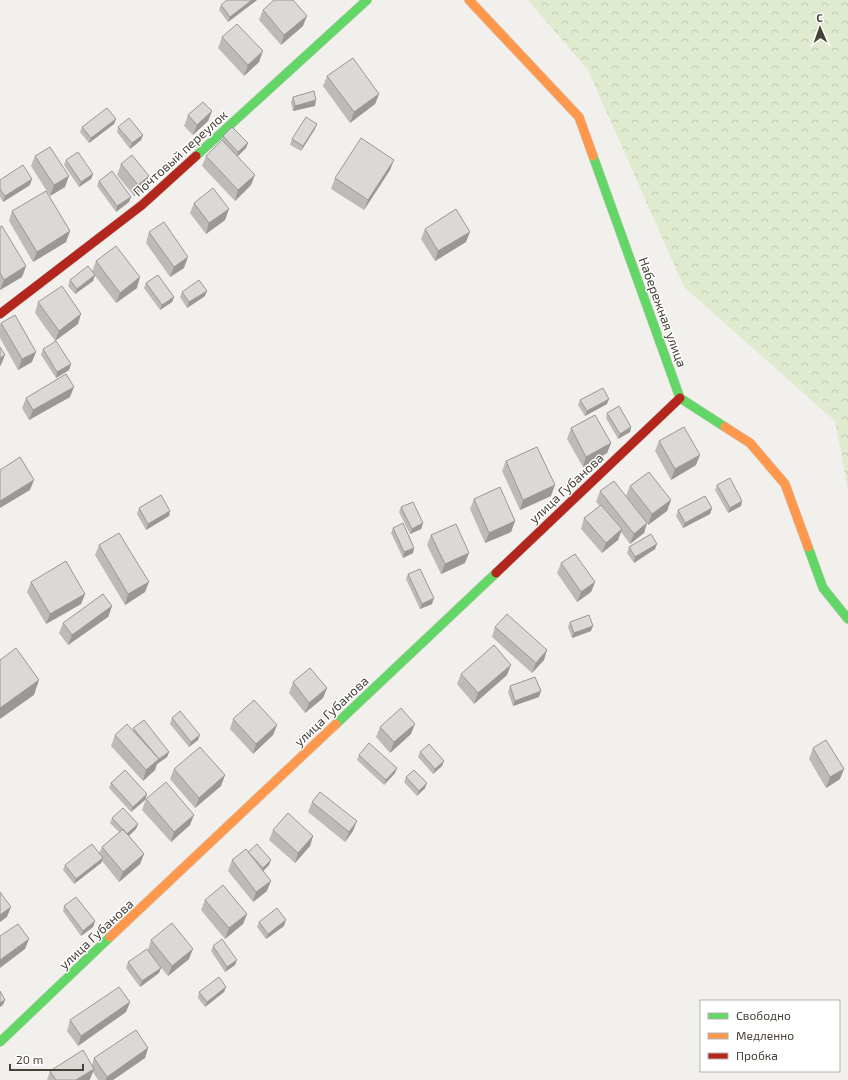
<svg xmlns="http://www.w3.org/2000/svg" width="848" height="1080" font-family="'Exo 2',sans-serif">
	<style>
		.forest { fill: url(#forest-crowns) }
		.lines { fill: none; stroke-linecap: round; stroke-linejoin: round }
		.fast-casing { stroke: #d0ccc3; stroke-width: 10 }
		.slow-casing { stroke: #d0ccc3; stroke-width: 10 }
		.jam-casing { stroke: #d0ccc3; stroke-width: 10 }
		.fast { stroke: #63d668; stroke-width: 9 }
		.slow { stroke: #ff974d; stroke-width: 9 }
		.jam { stroke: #b3261e; stroke-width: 9 }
		.wall { fill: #bcbbb7 }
		.shaded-wall { fill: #999895 }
		.building { fill: #dbd9d5; stroke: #999895 }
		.labels { text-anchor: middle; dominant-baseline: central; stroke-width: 3; stroke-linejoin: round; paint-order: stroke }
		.street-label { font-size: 13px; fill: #474138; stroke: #fff }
	</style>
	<defs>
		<pattern id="forest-crowns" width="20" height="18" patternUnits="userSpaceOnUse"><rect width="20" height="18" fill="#dfeace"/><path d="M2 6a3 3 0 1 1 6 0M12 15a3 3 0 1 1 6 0" fill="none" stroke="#c1cab2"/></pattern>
	</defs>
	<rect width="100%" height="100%" fill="#f2f0ec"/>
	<!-- forest -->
	<path class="forest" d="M528 0H848V490L835 421 684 287 588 70Z"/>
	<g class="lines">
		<defs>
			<path id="fast" d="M196 156 367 0
				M593 156 680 398 725 427
				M808 547 823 588 848 619
				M336 724 496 573
				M0 1042 110 937"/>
			<path id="slow" d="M469 0 579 117 593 156
				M725 427 750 443 785 484 808 547
				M110 937 336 724"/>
			<path id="jam" d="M0 314 142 205 196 156
				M496 573 680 398"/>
		</defs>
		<!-- fast casing -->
		<use href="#fast" class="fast-casing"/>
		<!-- slow casing -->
		<use href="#slow" class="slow-casing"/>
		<!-- jam casing -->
		<use href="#jam" class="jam-casing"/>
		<!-- fast -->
		<use href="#fast" class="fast"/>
		<!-- slow -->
		<use href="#slow" class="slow"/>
		<!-- jam -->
		<use href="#jam" class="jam"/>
	</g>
	<!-- wall -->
	<path class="wall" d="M257 0 228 22 219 10 221 5Z
		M263 10 303 26 281 45 259 20Z
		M222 37 259 62 244 76 218 48Z
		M327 76 379 94 375 104 350 123 323 86Z
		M293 97 315 106 293 111 291 102Z
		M212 111 208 121 193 135 184 126 188 115Z
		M116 119 114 124 89 143 80 132 82 127Z
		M118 127 143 135 141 140 130 149 117 132Z
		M315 129 301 151 290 145 292 139Z
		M223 136 248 143 246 148 237 156 251 185 235 201 202 166 206 156 221 142Z
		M35 156 65 187 50 196 31 166Z
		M66 160 93 174 91 179 79 187 64 165Z
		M121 164 145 187 134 196 117 175Z
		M390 170 364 210 331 189 335 178Z
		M0 180 30 185 3 202 0 197Z
		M99 181 131 197 129 202 116 212 97 186Z
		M194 203 225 220 206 234 190 213Z
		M12 211 70 231 66 242 33 262 9 221Z
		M0 227 26 266 22 277 0 290Z
		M425 229 466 242 435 261 421 239Z
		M149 232 184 268 170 277 146 243Z
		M96 261 137 288 116 303 92 272Z
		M95 275 93 281 75 294 68 286 70 280Z
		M146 283 174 297 172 302 160 310 144 288Z
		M182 292 205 296 187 308 180 297Z
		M38 302 78 324 55 341 35 313Z
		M1 323 32 362 18 370 0 338V325Z
		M43 349 71 364 69 370 56 378 41 355Z
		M70 397 29 420 22 408 26 398Z
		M580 400 607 404 585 416 578 405Z
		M607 413 631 427 630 432 618 439 606 418Z
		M571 428 611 443 607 453 583 467 567 439Z
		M659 441 696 465 671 480 655 451Z
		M506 461 551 496 520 510 502 471Z
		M717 485 742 501 741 506 728 513 715 490Z
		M630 486 671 500 667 511 648 525 647 523 644 533 630 544 621 532 618 540 602 553 581 529 584 518 600 506 596 502 600 491 646 522 626 496Z
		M474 499 515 521 511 532 485 543 470 509Z
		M401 507 423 523 421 529 410 534 399 512Z
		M139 508 169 516 146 530 137 514Z
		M712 508 710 514 683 528 676 516 678 510Z
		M393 528 414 548 413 553 403 558 391 533Z
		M431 535 465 563 441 574 427 545Z
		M657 544 655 549 634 563 627 553 629 547Z
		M99 545 145 592 125 605 95 555Z
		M561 563 595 582 591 592 577 602 557 573Z
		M408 574 432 604 420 609 406 579Z
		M31 582 85 594 81 604 46 624 27 592Z
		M112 606 108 617 68 645 59 633 63 623Z
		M570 622 591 631 572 638 568 627Z
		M495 627 544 660 532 673 492 637Z
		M461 674 507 675 474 704 457 684Z
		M293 682 327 688 323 698 305 713 289 693Z
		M510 686 539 697 513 706 508 692Z
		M172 718 198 740 189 747 170 724Z
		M233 719 277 725 273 735 253 754 230 729Z
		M380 727 411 734 390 753 376 737Z
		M133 728 169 752 167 757 157 764 155 770 143 781 111 746 115 735 133 730Z
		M813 748 840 779 826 788 809 759Z
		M420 752 442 766 433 774 418 757Z
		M359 755 395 773 384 785 357 760Z
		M174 769 225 775 221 786 195 808 170 779Z
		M406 777 425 788 417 796 404 782Z
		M111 783 147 794 145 800 131 812 109 788Z
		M146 799 190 825 171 842 142 810Z
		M312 802 353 831 345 842 308 812Z
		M112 818 138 824 136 829 129 836 144 854 140 864 119 882 102 861 101 863 74 884 63 870 65 865 99 853 102 847 119 832 110 823Z
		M273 830 313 836 310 846 295 863 269 840Z
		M248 852 269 865 263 871 267 891 253 902 228 871 232 860Z
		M205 900 247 914 243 924 225 939 201 910Z
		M64 906 95 921 93 927 81 936 63 911Z
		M259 922 284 926 266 939 257 927Z
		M151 940 189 959 168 976 153 958 161 968 159 973 140 987 126 968 128 962 148 950Z
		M213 946 235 965 225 972 211 951Z
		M226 987 224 992 205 1007 198 998 199 992Z
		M130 1002 126 1012 78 1046 67 1031 70 1020Z
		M148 1048 145 1058 113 1080H98L93 1072 90 1079 89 1080H47L50 1071 92 1065 94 1058Z"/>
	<!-- shaded-wall -->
	<path class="shaded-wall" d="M252 0H257L228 22 230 17Z
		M307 16 303 26 281 45 284 35Z
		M263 51 259 62 244 76 248 65Z
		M379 94 375 104 350 123 354 112Z
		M316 100 315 106 293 111 295 106Z
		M212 111 208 121 193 135 197 125Z
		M116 119 114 124 89 143 91 138Z
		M317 124 315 129 301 151 303 146Z
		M143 135 141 140 130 149 132 143Z
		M248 143 246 148 237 157 238 152Z
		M394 160 390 170 364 210 368 200Z
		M93 174 91 179 79 187 81 182Z
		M255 175 251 185 235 201 238 190Z
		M69 176 65 187 50 196 54 185Z
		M149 176 145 187 134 196 138 185Z
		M32 179 30 185 3 202 5 196Z
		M131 197 129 202 116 212 117 206Z
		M229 209 225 220 206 234 209 223Z
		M70 231 66 242 33 262 37 252Z
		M470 232 466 242 435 261 438 251Z
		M188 257 184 268 170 277 174 267Z
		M26 266 22 277 0 290 4 280Z
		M95 275 93 281 75 294 77 289Z
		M140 277 137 288 116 303 120 293Z
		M207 291 205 296 187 308 189 302Z
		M174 297 172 302 160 310 162 305Z
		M81 314 78 324 55 341 59 331Z
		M36 352 32 362 18 370 22 359Z
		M5 355 1 365 0 366V358Z
		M71 364 69 370 56 378 57 372Z
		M74 387 70 397 29 420 33 410Z
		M609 399 607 404 585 416 587 411Z
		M631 427 630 432 618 439 620 434Z
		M611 443 607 453 583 467 586 457Z
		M700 455 696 465 671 480 675 469Z
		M34 480 30 490 0 508V501Z
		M555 485 551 496 520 510 523 500Z
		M671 500 667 511 648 525 652 514Z
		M742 501 741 506 728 513 730 508Z
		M712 508 710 514 683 528 685 523Z
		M170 511 169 516 146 530 148 524Z
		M515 521 511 532 485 543 489 533Z
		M423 523 421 529 410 534 412 529Z
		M647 523 644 533 630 544 634 534Z
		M622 529 618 540 602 553 606 543Z
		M657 544 655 549 634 563 635 557Z
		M414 548 413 553 403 558 404 552Z
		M469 553 465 563 441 574 445 564Z
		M149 582 145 592 125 605 128 594Z
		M595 582 591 592 577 602 581 592Z
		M85 594 81 604 46 624 50 614Z
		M434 598 432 604 420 609 422 604Z
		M112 606 108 617 68 645 72 635Z
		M593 626 591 631 572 638 574 633Z
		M547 650 544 660 532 673 536 663Z
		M511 665 507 675 474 704 478 693Z
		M39 680 34 695 0 719V708Z
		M327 688 323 698 305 713 309 703Z
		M541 691 539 697 513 706 515 701Z
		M415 724 411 734 390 753 394 742Z
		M277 725 273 735 253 754 256 744Z
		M200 735 198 740 189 747 191 742Z
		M169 752 167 757 157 764 155 770 143 781 146 770Z
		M444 761 442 766 433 774 435 769Z
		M397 768 395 773 384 785 386 780Z
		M844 769 840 779 826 788 830 777Z
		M225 775 221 786 195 808 199 798Z
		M427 783 425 788 417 796 419 791Z
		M147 794 145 800 131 812 133 807Z
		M194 815 190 825 171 842 174 832Z
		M357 821 353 831 345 842 349 832Z
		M138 824 136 829 125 839 127 834Z
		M313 836 310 846 295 863 298 853Z
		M144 854 140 864 119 882 123 872Z
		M103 858 101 863 74 884 76 879Z
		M271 860 269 865 261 873 263 868Z
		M271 881 267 891 253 902 256 892Z
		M11 907 7 917 0 922V915Z
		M247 914 243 924 225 939 229 928Z
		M286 920 284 926 266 939 268 934Z
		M95 921 93 927 81 936 83 931Z
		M29 939 25 949 0 968V960Z
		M193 949 189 959 168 976 172 966Z
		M237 960 235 965 225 972 227 967Z
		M161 968 159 973 140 987 142 981Z
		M226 987 224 992 205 1007 207 1002Z
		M5 1000 3 1005 0 1007V1003Z
		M130 1002 126 1012 78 1046 81 1036Z
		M148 1048 145 1058 113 1080H106L107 1077Z
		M94 1069 90 1079 89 1080H76Z"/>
	<!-- building -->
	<path class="building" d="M227 0H252L230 17 221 5Z
		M274 0H293L307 16 284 35 263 10Z
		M237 24 263 51 248 65 222 37Z
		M353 58 379 94 354 112 327 76Z
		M314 91 316 100 295 106 293 97Z
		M203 102 212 111 197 125 188 115Z
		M107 108 116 119 91 138 82 127Z
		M306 117 317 124 303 146 292 139Z
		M129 118 143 135 132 143 118 127Z
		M232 127 248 143 238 152 223 136Z
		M361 138 394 160 368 200 335 178Z
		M222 140 255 175 238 190 206 156Z
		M50 147 69 176 54 185 35 156Z
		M78 152 93 174 81 182 66 160Z
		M132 155 149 176 138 185 121 164Z
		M23 165 32 179 5 196 0 189V180Z
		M112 171 131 197 117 206 99 181Z
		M213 188 229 209 209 223 194 203Z
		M46 191 70 231 37 252 12 211Z
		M456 209 470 232 438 251 425 229Z
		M164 222 188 257 174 267 149 232Z
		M2 226 26 266 4 280 0 273V227Z
		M116 246 140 277 120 293 96 261Z
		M88 266 95 275 77 289 70 280Z
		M158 275 174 297 162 305 146 283Z
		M199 280 207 291 189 302 182 292Z
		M62 286 81 314 59 331 38 302Z
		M15 315 36 352 22 359 1 323Z
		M56 341 71 364 57 372 43 349Z
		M0 347 5 355 0 358Z
		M66 374 74 387 33 410 26 398Z
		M603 388 609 399 587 411 580 400Z
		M619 406 631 427 620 434 607 413Z
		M595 415 611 443 586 457 571 428Z
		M684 427 700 455 675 469 659 441Z
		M537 447 555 485 523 500 506 461Z
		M20 457 34 480 0 501V470Z
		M649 472 671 500 652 514 630 486Z
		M730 478 742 501 730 508 717 485Z
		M614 481 647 523 634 534 600 491Z
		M500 487 515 521 489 533 474 499Z
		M161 495 170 511 148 524 139 508Z
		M705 496 712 508 685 523 678 510Z
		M413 502 423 523 412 529 401 507Z
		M601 505 622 529 606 543 584 518Z
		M403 523 414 548 404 552 393 528Z
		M456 524 469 553 445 564 431 535Z
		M119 533 149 582 128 594 99 545Z
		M651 534 657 544 635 557 629 547Z
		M575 554 595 582 581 592 561 563Z
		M66 561 85 594 50 614 31 582Z
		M420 569 434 598 422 604 408 574Z
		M103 594 112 606 72 635 63 623Z
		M507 614 547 650 536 663 495 627Z
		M589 615 593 626 574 633 570 622Z
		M494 645 511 665 478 693 461 674Z
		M16 648 39 680 0 708V660Z
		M310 668 327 688 309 703 293 682Z
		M535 677 541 691 515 701 510 686Z
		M254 700 277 725 256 744 233 719Z
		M401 708 415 724 394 742 380 727Z
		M180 711 200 735 191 742 172 718Z
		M144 720 169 752 159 759 133 728Z
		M127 724 159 759 146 770 115 735Z
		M826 740 844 769 830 777 813 748Z
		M369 743 397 768 386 780 359 755Z
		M429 744 444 761 435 769 420 752Z
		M200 747 225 775 199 798 174 769Z
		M125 770 147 794 133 807 111 783Z
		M414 770 427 783 419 791 406 777Z
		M166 782 194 815 174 832 146 799Z
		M320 792 357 821 349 832 312 802Z
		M123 808 138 824 127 834 112 818Z
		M288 813 313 836 298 853 273 830Z
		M123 829 144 854 123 872 102 847Z
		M92 844 103 858 76 879 65 865Z
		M257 844 271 860 263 868 248 852Z
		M246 849 271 881 256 892 232 860Z
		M223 885 247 914 229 928 205 900Z
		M0 892 11 907 0 915Z
		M76 897 95 921 83 931 64 906Z
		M277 908 286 920 268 934 259 922Z
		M172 923 193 949 172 966 151 940Z
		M18 924 29 939 0 960V936Z
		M222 939 237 960 227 967 213 946Z
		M147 949 161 968 142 981 128 962Z
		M219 977 226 987 207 1002 199 992Z
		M119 987 130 1002 81 1036 70 1020Z
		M0 991 5 1000 0 1003Z
		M136 1030 148 1048 107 1077 94 1058Z
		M83 1050 94 1069 76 1080H56L50 1071Z"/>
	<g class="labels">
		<!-- street labels -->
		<g class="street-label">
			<text transform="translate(180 153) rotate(-42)">Почтовый переулок</text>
			<text transform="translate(663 312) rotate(70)">Набережная улица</text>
			<text transform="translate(566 488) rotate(-43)">улица Губанова</text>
			<text transform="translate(331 711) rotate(-43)">улица Губанова</text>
			<text transform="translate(96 934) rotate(-43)">улица Губанова</text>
		</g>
	</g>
	<!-- legend -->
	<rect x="700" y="1000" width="140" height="72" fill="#ffffff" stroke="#b5b3af"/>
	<rect x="708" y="1013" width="20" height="6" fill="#63d668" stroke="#b5b3af"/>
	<text x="736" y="1020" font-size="12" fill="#474138">Свободно</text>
	<rect x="708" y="1033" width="20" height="6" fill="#ff974d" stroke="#b5b3af"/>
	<text x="736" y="1040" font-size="12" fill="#474138">Медленно</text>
	<rect x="708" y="1053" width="20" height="6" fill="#b3261e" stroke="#b5b3af"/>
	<text x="736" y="1060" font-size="12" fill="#474138">Пробка</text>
	<!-- north arrow -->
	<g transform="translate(820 28) rotate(358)" stroke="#ffffff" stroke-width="3" paint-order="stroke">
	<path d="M0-3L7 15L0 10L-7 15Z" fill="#474138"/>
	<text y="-6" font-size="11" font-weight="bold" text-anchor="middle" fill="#474138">С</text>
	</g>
	<!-- scale -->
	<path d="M10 1064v6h73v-6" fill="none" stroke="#474138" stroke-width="2"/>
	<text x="16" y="1064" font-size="12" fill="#474138" stroke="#ffffff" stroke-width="3" paint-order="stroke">20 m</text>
</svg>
